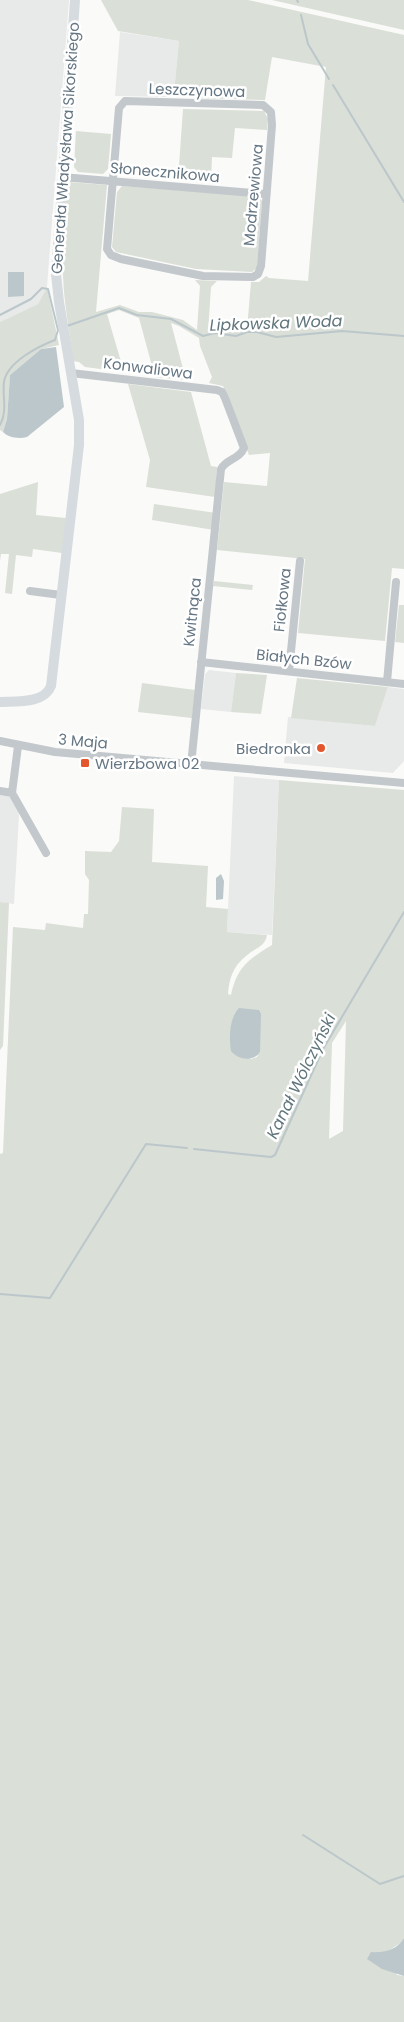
<svg xmlns="http://www.w3.org/2000/svg" width="404" height="2022" font-family="Poppins,sans-serif">
	<style>
		.built { fill: #e8e9e9 }
		.green { fill: #dadfd7; fill-rule: evenodd }
		.water { fill: #bbc7cb }
		.lines { fill: none; stroke-linecap: round; stroke-linejoin: round }
		.stream { stroke: #bbc7cb; stroke-width: 2 }
		.minor { stroke: #c3c8cc; stroke-width: 8 }
		.major { stroke: #d6dbdf; stroke-width: 10 }
		.poi-dot { fill: #e4572e; stroke: #fff; stroke-width: 2 }
		.labels { text-anchor: middle; dominant-baseline: central; stroke-width: 5; stroke-linejoin: round; paint-order: stroke }
		.street-label { font-size: 15px; fill: #657683; stroke: #fff }
		.poi-label { font-size: 15px; fill: #657683; stroke: #fff; text-anchor: end }
		.water-label { font-size: 16px; font-style: italic; fill: #60757c; stroke: #fff }
	</style>
	<rect width="100%" height="100%" fill="#fafaf8"/>
	<!-- built -->
	<path class="built" d="M0 0H69L47 287 38 304 0 322Z
		M120 32 179 41 174 92 168 97 115 96Z
		M209 670 236 673 231 712 201 709 205 674Z
		M388 687 404 689V761L393 773 284 763 288 717 375 726Z
		M234 776 279 780 272 935 227 932Z
		M0 795 12 797 17 807 19 815 14 904 0 902Z"/>
	<!-- green -->
	<path class="green" d="M101 0H248L404 35V569L392 568 385 641 298 633 305 559 217 550 224 482 267 486 270 453 249 455 223 386 209 383 212 377 200 346 199 338 179 326 171 323 186 380 155 377 139 318 119 310 107 314 124 372 85 367 79 362 73 361C70 333 64 305 63 276 61 245 64 213 68 182L107 185 96 312 120 305 139 312H152L183 320 197 330 200 286 195 280 217 281 211 287 208 332 247 329 251 282H259L266 276 269 278 308 281 326 67 272 57 265 100 190 98 185 93 174 92 179 41 118 31Z
		M272 0H404V30Z
		M183 109 264 111 268 119 267 130 235 128 232 158 212 157 211 182 178 180Z
		M76 131 111 134 108 169 103 174 78 172 74 167Z
		M122 186 257 196 262 201 257 268 252 272 196 269 116 252 112 247 117 192Z
		M47 287 59 345 41 349 10 375 7 419 3 432 0 430V322L38 304Z
		M128 384 191 392 211 466 217 467 215 497 146 487 150 460Z
		M38 482 36 515 66 518 62 553 33 549 32 557 16 555 12 594 5 593 9 554H1L0 561V494Z
		M154 504 216 513 214 530 152 520Z
		M214 581 253 585 252 590 213 586Z
		M399 605H404V643L395 642Z
		M236 673 267 675 261 714 231 712Z
		M297 678 388 687 375 726 291 718Z
		M142 683 195 690 192 718 138 712Z
		M279 780 404 790V1938L402 1942 385 1953 397 1975 404 1976V2022H0V1154L3 1153 13 927 45 930 46 923 83 928 84 914H88L89 880 85 874V851L111 852 119 841 122 807 154 809 152 862 208 866 206 907 228 909 227 932 267 935C265 947 255 948 246 956 233 966 229 979 228 994L231 995C237 967 249 959 272 945ZM235 1012 260 1052 257 1057 251 1059 230 1040ZM346 1021 343 1131 329 1139 332 1043Z
		M0 902 9 903 3 1046 0 1050Z"/>
	<!-- water -->
	<path class="water" d="M8 272H24V296L8 297Z
		M56 347 64 407 27 437C19 439 9 438 3 432L7 419 10 375 41 349Z
		M221 874 224 881 223 899 216 900V878Z
		M239 1008 259 1010 261 1014 260 1052C254 1062 238 1060 231 1051 229 1038 229 1018 239 1008Z
		M404 1938V1976L382 1969 367 1959 371 1952C384 1953 397 1950 404 1938Z"/>
	<g class="lines">
		<!-- stream -->
		<path class="stream" d="M297 0 298 2
			M301 15 308 44 329 79
			M333 85 404 202
			M0 315 31 299 42 288 48 289 58 330 55 340C39 346 7 362 4 382 2 396 8 411 0 425
			M67 326 119 308 137 315 171 319 203 336 215 333 236 336 247 332H257L276 337 342 331 404 336
			M194 1149 271 1157 275 1155 323 1049 404 912
			M0 1294 50 1298 146 1144 187 1148
			M303 1835 380 1884 404 1876"/>
		<!-- minor -->
		<path class="minor" d="M125 101 263 105 271 112 272 125 261 266 258 274 253 277 203 276 121 259 111 255 107 249 119 108Z
			M62 177 266 194
			M71 373 217 390 222 392 225 398 244 448C240 459 226 459 221 469L191 765
			M30 591 61 595
			M201 662 404 684
			M289 671 300 561
			M387 682 396 582
			M0 741 55 752 404 783
			M18 746 12 793 46 853
			M0 791 12 793"/>
		<!-- major -->
		<path class="major" d="M0 702C16 701 44 704 51 686L79 445V420L59 302 56 274 75 0"/>
	</g>
	<!-- markers -->
	<g class="poi-dot">
		<circle cx="321" cy="748" r="5"/>
		<rect x="80" y="758" width="10" height="10" rx="2.5"/>
	</g>
	<g class="labels">
		<!-- street labels -->
		<g class="street-label">
			<text transform="translate(197 90) rotate(2)">Leszczynowa</text>
			<text transform="translate(65 148) rotate(-86)">Generała Władysława Sikorskiego</text>
			<text transform="translate(165 172) rotate(5)">Słonecznikowa</text>
			<text transform="translate(253 195) rotate(-85)">Modrzewiowa</text>
			<text transform="translate(148 368) rotate(7)">Konwaliowa</text>
			<text transform="translate(282 600) rotate(-84)">Fiołkowa</text>
			<text transform="translate(192 612) rotate(-84)">Kwitnąca</text>
			<text transform="translate(304 659) rotate(6)">Białych Bzów</text>
			<text transform="translate(83 741) rotate(5)">3 Maja</text>
		</g>
		<!-- poi labels -->
		<g class="poi-label">
			<text x="311" y="748">Biedronka</text>
			<text x="95" y="763" text-anchor="start">Wierzbowa 02</text>
		</g>
		<!-- water labels -->
		<g class="water-label">
			<text transform="translate(276 323) rotate(-2)">Lipkowska Woda</text>
			<text transform="translate(301 1076) rotate(-64)">Kanał Wólczyński</text>
		</g>
	</g>
</svg>
